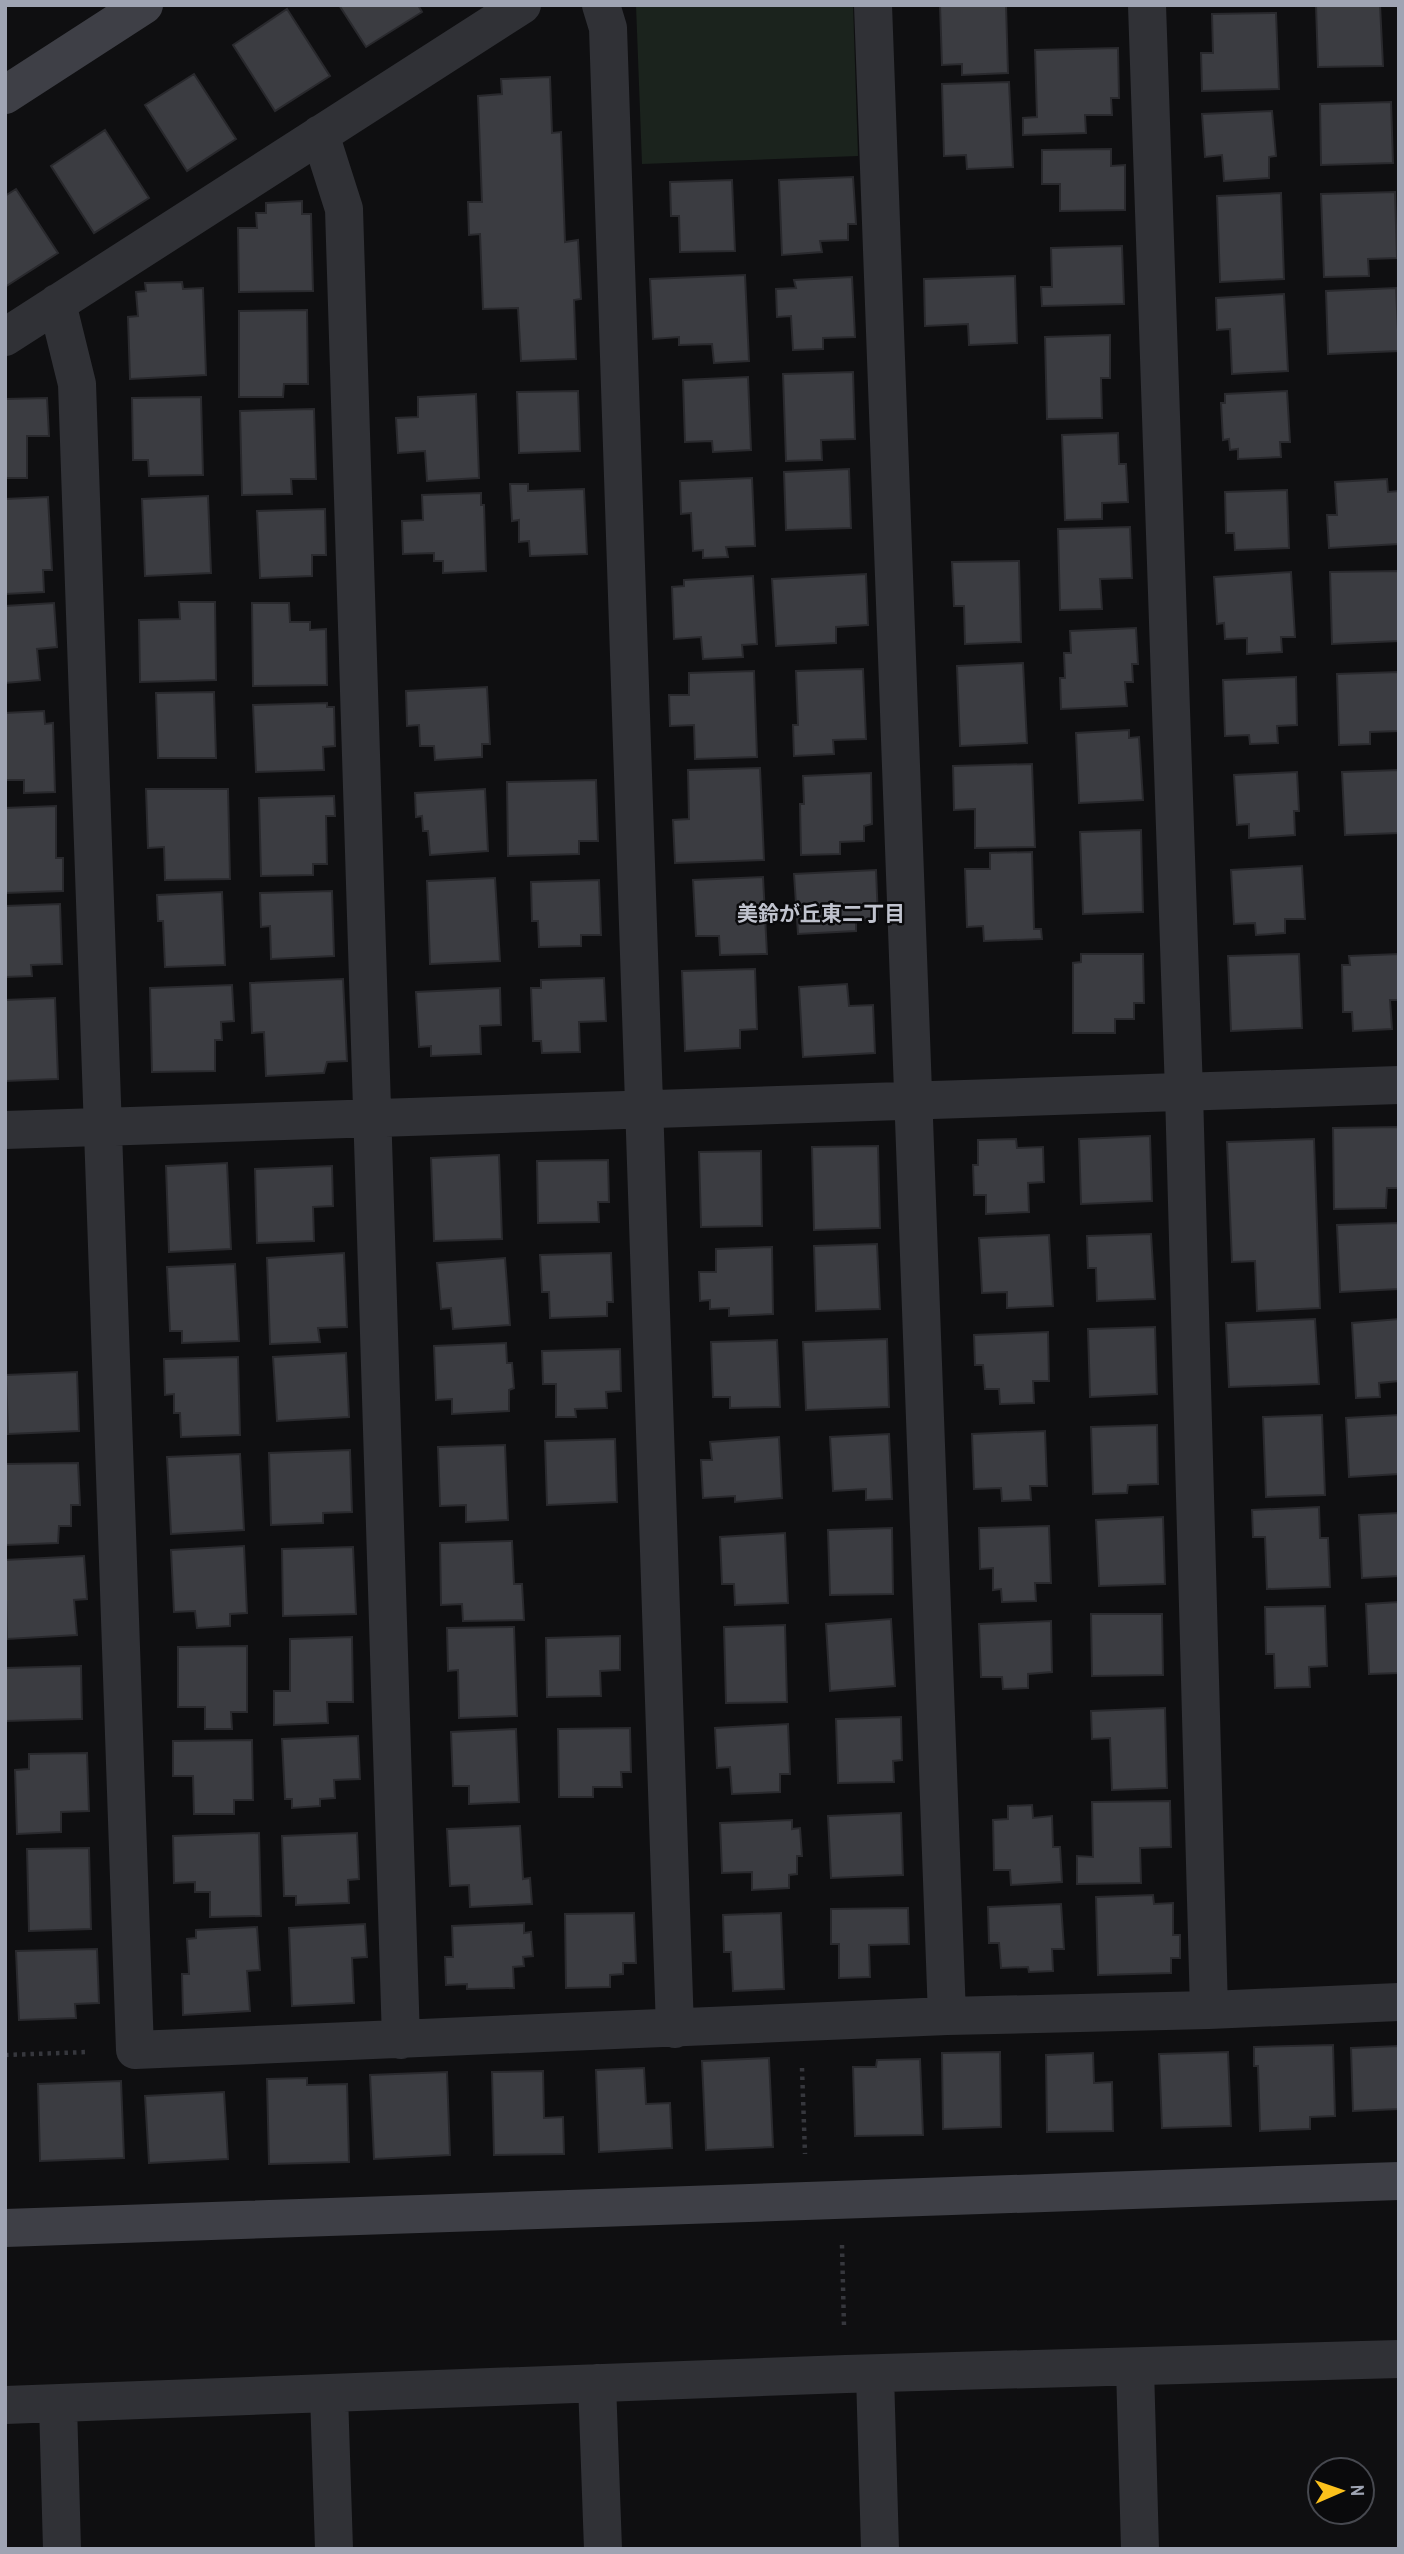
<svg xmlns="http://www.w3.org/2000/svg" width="1404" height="2554" font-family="'Archivo Narrow','Noto Sans JP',sans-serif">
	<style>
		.green { fill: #1b231d }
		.building { fill: #3b3c41; stroke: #29292d; stroke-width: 2 }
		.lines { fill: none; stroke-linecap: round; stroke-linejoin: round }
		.path { stroke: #36373d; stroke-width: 4.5; stroke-dasharray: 3.5 5; stroke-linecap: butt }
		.street { stroke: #303136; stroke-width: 38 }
		.secondary { stroke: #3e3f46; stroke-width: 38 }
		.labels { text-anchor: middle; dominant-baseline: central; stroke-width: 5; stroke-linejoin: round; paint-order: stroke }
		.neighbourhood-label { font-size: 21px; font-weight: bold; fill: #c0c3ce; stroke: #0a0a0c }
	</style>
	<rect width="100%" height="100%" fill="#0f0f11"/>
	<!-- green -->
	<path class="green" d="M636 5H853L858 156 642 164Z"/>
	<!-- building -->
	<path class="building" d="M339 5H418L422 12 366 47Z
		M940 5H1006L1008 73 962 75V64L942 65Z
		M1316 5H1380L1383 66 1318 67Z
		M287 9 330 76 275 111 233 45Z
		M1276 13 1279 89 1202 91 1201 53H1213L1212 14Z
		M1118 48 1119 98H1111L1112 115H1085L1086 133 1023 135V118L1037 117 1035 50Z
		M194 74 236 139 187 171 145 105Z
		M550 77 552 133 561 132 565 242 578 240 581 299 574 300 576 359 521 361 518 308 483 309 480 234 469 235 468 202H482L478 96 502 94 501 79Z
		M1009 82 1013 167 967 169 966 155 944 156 942 84Z
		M1391 102 1393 163 1321 165 1320 104Z
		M1272 111 1276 156 1269 157V178L1224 181 1222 155 1205 157 1202 114Z
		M105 130 149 198 94 233 51 166Z
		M1111 149V166L1125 165V210L1060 211V184H1042V150Z
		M853 177 856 224H848V240L820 241 822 252 782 255 779 180Z
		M732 180 735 251 680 252 679 216H671L670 182Z
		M16 189 58 253 5 287V196Z
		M1395 192 1397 258 1368 259 1369 276 1324 277 1321 194Z
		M1281 193 1284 279 1220 282 1217 196Z
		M302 201V214H311L313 291 239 292 238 228H257L256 213H266V203Z
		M1122 246 1124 304 1042 306 1041 287H1052L1051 248Z
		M745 275 749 361 714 363 712 344 679 345V337L653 339 650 279Z
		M1015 276 1017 343 969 345 968 324 925 326 924 279Z
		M852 277 855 337 823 338V349L793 350 791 316 777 317 776 289 796 288 794 280Z
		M182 282 183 289 203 288 206 375 130 379 128 317 138 316 136 292 146 291 145 283Z
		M1396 288 1399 351 1328 354 1326 291Z
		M1284 294 1288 371 1232 374 1230 329 1217 330 1216 298Z
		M307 310 308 384H284L283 397H239V311Z
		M1110 335V378H1101L1102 418 1047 419 1045 337Z
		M853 372 855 439 821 440 822 460 786 461 783 374Z
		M748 377 751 450 713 452 712 441 685 442 683 380Z
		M578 391 580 451 519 453 517 392Z
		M1287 391 1290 442H1280L1281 457 1238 459V449L1230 450 1229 439 1223 440 1221 403H1225V394Z
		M476 394 479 478 427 481 425 451 398 453 396 418 418 417V397Z
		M201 397 203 475 149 476 148 460H133L132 398Z
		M47 398 49 436H27V478H5V399Z
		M314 409 316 479H291L292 494 242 495 240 411Z
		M1118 433 1119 464H1126L1128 502 1102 503V519L1065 520 1062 435Z
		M849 469 851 528 786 530 784 472Z
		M752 478 755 546 726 547 728 557 703 558V550L693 551 691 513 681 514 680 481Z
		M1387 479 1388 492 1399 491V544L1329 548 1327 515H1337L1335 482Z
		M510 484H528V491L584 489 587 554 530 556 529 541 519 542V520L512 521Z
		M1287 490 1289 548 1235 550 1234 533H1226L1225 492Z
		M481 493V505H484L486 571 443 573V561H434V553L403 554 402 521 423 520 422 495Z
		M208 496 211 573 145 576 142 499Z
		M48 497 52 570H43L44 592 5 594V499Z
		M325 509 326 555H312V576L260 578 257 511Z
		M1130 527 1132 578 1100 579 1102 609 1060 610 1058 529Z
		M1019 561 1021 642 965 644 964 606H954L952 562Z
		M1399 571V641L1332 644 1330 572Z
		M1291 572 1295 637H1281L1282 652 1247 654V638L1225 639 1224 623 1217 624 1214 577Z
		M866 574 868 625 836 627V643L776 646 772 579Z
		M753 576 757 644 742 645 743 657 703 659 701 637 674 639 672 587 684 586V580Z
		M179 602H215L216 680 140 682 139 620 180 619Z
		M54 603 57 647 37 649 40 680 5 683V606Z
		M252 603H289L290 622H310V630L326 629 327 685 253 686Z
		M1136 628 1138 664H1132L1133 682H1125L1127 706 1061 709 1060 678H1065L1064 653H1071L1070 631Z
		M1023 663 1027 743 960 746 957 666Z
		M863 669 866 739 833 740 834 754 794 756 793 725H798L796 671Z
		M754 671 757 757 695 759 694 725 670 726 669 695H689V673Z
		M1399 672V731L1370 732V744L1339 745 1337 674Z
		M1296 677 1297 725 1277 726 1278 743 1250 744 1249 735 1225 736 1223 680Z
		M487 687 490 744H482V757L435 760 434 746H420L419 725 407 726 406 691Z
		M214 692 216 758H158L156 693Z
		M327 703V707H334L335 746 323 747 324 770 256 772 253 705Z
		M44 711 45 724 53 723 55 792 24 793V780H5V713Z
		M1129 730V738L1139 737 1143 800 1079 803 1076 733Z
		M1032 764 1035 847 975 848V809L954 810 953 766Z
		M760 768 764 860 675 863 673 820 689 819 688 770Z
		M1399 770V833L1345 835 1342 772Z
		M1297 772 1299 811H1294L1295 835 1249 838V824L1237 825 1234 775Z
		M871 773 872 824 864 826V841L840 842V854L801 855 800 804H804L803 776Z
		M596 780 598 841H579V854L508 856 507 782Z
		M146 789H228L230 879 165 880 164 847 148 848Z
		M485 789 488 851 430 855 428 831H423L422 816 416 817 415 793Z
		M334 796 335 816H326L327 864H313V875L261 876 259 798Z
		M56 806V858H63V891L5 893V808Z
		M1141 830 1143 912 1083 914 1080 832Z
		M1032 852 1034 929H1041L1042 939 984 941 983 926 967 927 965 869H990V853Z
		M1302 866 1305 919H1285V933L1256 935 1255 923 1234 924 1231 870Z
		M876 870 878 919 856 920V931L798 934 794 874Z
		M763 877 767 954 720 955 719 936H696L693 880Z
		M495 878 500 961 430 964 427 881Z
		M599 880 601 935H581V946L539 947 538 921H532L531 882Z
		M332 891 334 956 271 959 270 926 261 927 260 893Z
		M222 892 225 965 165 967 163 921H158L157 895Z
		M60 904 62 964 31 965 32 976 5 977V906Z
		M1081 954H1143L1144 1003H1134V1019H1115V1033H1073V963L1081 962Z
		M1299 954 1302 1028 1231 1031 1228 956Z
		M1399 954V1000H1390L1392 1029 1353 1031 1352 1012H1343L1342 965H1350L1349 956Z
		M755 969 757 1029 740 1030V1048L685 1051 682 971Z
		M604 978 606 1021 579 1022 580 1052 542 1053 541 1041H533L531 988H541V980Z
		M343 979 347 1061 327 1062 324 1073 266 1076 264 1032 252 1033 250 983Z
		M847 984 849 1006 873 1005 875 1053 803 1057 799 987Z
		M232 985 234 1021 221 1022 222 1040H215V1071L152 1072 150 988Z
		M500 988 501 1025 480 1026 481 1054 431 1056V1046L419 1047 416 992Z
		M55 998 58 1079 5 1081V1000Z
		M1399 1127V1188H1387L1386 1208 1334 1209 1333 1128Z
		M1150 1136 1152 1201 1081 1204 1079 1139Z
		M1016 1139 1017 1148 1043 1147 1044 1182 1028 1183 1029 1212 986 1214V1195H974L973 1165H978V1140Z
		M1314 1139 1320 1308 1257 1311 1255 1261 1232 1262 1227 1142Z
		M878 1146 880 1228 814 1230 812 1147Z
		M761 1151 762 1226 701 1227 699 1152Z
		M499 1155 502 1239 434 1241 431 1158Z
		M608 1160 609 1202H598L599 1222 538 1223 537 1161Z
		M227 1163 231 1249 169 1252 166 1166Z
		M332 1166 333 1206 313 1207 314 1241 257 1243 255 1169Z
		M1399 1223V1289L1340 1292 1337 1225Z
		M1151 1234 1155 1299 1097 1301 1096 1268H1088L1087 1236Z
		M1049 1235 1053 1306 1007 1308V1292L982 1293 979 1238Z
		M877 1244 880 1309 816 1311 814 1246Z
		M772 1247 773 1314 729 1316V1308L710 1309V1300L700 1301 699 1272H716V1249Z
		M344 1253 347 1327 318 1328 320 1342 270 1344 267 1258Z
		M611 1253 613 1302H607V1316L550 1318 549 1292H542L540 1255Z
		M505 1258 510 1325 453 1329 451 1308 441 1309 437 1263Z
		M235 1264 239 1341 182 1343V1331H170L167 1267Z
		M1315 1319 1319 1384 1229 1387 1226 1323Z
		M1399 1319V1381L1379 1383 1380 1397 1356 1398 1352 1323Z
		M1155 1327 1157 1394 1090 1397 1088 1329Z
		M1048 1332 1049 1381H1033L1034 1403 1000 1404 999 1389H985L983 1365H975L974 1335Z
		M887 1339 889 1407 806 1410 803 1342Z
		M777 1340 780 1407 730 1408V1397H713L711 1342Z
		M506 1343 507 1363H512L514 1388 509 1390V1411L452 1414V1399L436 1400 434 1346Z
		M620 1349 621 1391 606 1392 607 1408 575 1409 576 1417H556V1384H543L542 1351Z
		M346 1353 349 1417 277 1421 273 1357Z
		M238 1357 240 1435 181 1437 180 1413H174V1394L165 1395 164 1359Z
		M77 1372 79 1431 8 1434 6 1375Z
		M1322 1415 1325 1495 1266 1497 1263 1417Z
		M1399 1415V1474L1349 1477 1346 1418Z
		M1157 1425 1158 1484 1128 1485 1127 1493 1093 1494 1091 1427Z
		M1045 1431 1047 1486H1030L1031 1500 1002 1501 1001 1488 974 1489 972 1434Z
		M889 1434 892 1499 866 1500V1489L833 1491 830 1437Z
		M779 1437 782 1498 735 1502V1496L703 1498 701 1460H712L710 1442Z
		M615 1439 617 1502 547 1505 545 1441Z
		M505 1445 508 1520 466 1522V1505L440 1506 438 1447Z
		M350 1450 352 1512 323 1513V1523L271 1525 269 1453Z
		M240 1454 244 1530 171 1534 167 1457Z
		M78 1463 80 1505H71V1526H59L58 1543 5 1545V1464Z
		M1319 1507 1320 1538H1328L1330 1587 1267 1589 1265 1537H1253L1252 1510Z
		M1399 1513V1576L1362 1578 1359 1515Z
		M1163 1517 1165 1584 1099 1586 1096 1520Z
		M1049 1526 1051 1583H1035L1036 1601 1002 1602 1001 1589 993 1590V1568L980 1569 979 1528Z
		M892 1528 893 1594 830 1595 828 1530Z
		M785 1533 788 1603 735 1605 734 1584H722L720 1537Z
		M512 1541 514 1584H522L524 1620 463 1621 462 1604 441 1605 440 1543Z
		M244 1546 247 1613 230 1614V1626L197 1628 195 1611 174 1612 171 1550Z
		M353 1547 356 1614 283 1616 282 1549Z
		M84 1556 87 1599 74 1600 77 1635 7 1639 5 1560Z
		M1399 1602V1673L1369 1674 1366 1604Z
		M1325 1606 1327 1666 1309 1667 1310 1687 1275 1688 1274 1654H1266L1265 1607Z
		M1091 1614H1162L1163 1675 1092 1676Z
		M891 1619 895 1686 830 1691 826 1624Z
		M1051 1621 1052 1672 1028 1674V1688L1003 1689 1002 1677H981L979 1624Z
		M785 1625 787 1702 726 1703 724 1627Z
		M514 1627 517 1716 459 1718 458 1670 448 1671 447 1628Z
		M620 1636V1670L600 1671 601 1696 547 1697 546 1638Z
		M352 1637 353 1702H327L328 1723 274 1725V1691H290V1639Z
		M247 1646V1712H231L232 1729H205V1707H178V1647Z
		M81 1666 82 1719 5 1721V1668Z
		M1165 1708 1167 1788 1112 1790 1110 1738 1092 1739 1091 1711Z
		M901 1717 902 1760 893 1761 894 1782 838 1783 836 1719Z
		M788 1724 790 1774H780V1792L732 1794 730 1767 717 1768 715 1728Z
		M630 1728 631 1772H621L622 1787H593V1797H559L558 1729Z
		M516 1729 519 1802 469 1804V1786H453L451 1732Z
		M358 1736 360 1779 334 1780 335 1798 320 1799V1806L292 1808V1799H285L282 1739Z
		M252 1740 253 1800H234V1814H194L193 1776H173V1741Z
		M87 1753 89 1811 61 1812V1832L17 1834 15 1770 29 1769V1754Z
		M1170 1801 1171 1847 1140 1848 1141 1883 1077 1884V1856L1093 1857 1092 1802Z
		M1032 1805 1033 1818 1052 1816 1053 1847H1060L1062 1882 1011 1885 1010 1870H994L993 1820 1008 1819V1806Z
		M901 1813 903 1875 831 1878 828 1816Z
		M792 1820V1829L800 1828 802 1856H797V1874L789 1875V1888L752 1890V1872L722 1873 720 1823Z
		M520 1826 523 1879 530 1878 532 1904 470 1907 469 1885 450 1886 447 1829Z
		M259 1833 261 1916 210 1917V1892H195V1882L174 1883 173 1836Z
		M357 1833 359 1879 348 1880 349 1903 296 1905V1896H284L282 1836Z
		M89 1848 91 1929 29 1931 27 1849Z
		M1153 1895 1154 1904 1173 1903V1935H1180V1958H1171V1973L1098 1975 1096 1897Z
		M1061 1904 1064 1949H1052L1053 1971 1029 1972 1028 1967 1001 1968 999 1943H989L988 1907Z
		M908 1908 909 1944 869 1945 870 1977 839 1978V1944H831V1909Z
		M634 1913 636 1963H623V1974L610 1975V1987L566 1988 565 1914Z
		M781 1913 784 1989 733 1991 731 1952H724L723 1915Z
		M524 1923V1933L531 1932 533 1956 523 1957 524 1966 513 1967 514 1988 467 1989V1984L446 1985 445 1957H453L452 1926Z
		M365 1924 367 1957 352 1958 354 2003 292 2006 289 1928Z
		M257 1927 260 1970 247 1971 250 2011 183 2015 182 1974H189L187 1939 196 1938V1930Z
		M97 1949 99 2003 75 2004 76 2018 19 2020 16 1951Z
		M1333 2045 1335 2116 1310 2117V2129L1260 2131 1258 2066H1254V2047Z
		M1399 2046V2109L1353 2111 1351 2048Z
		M1000 2052 1001 2127 943 2129 942 2053Z
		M1228 2052 1231 2126 1162 2128 1159 2054Z
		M1093 2053 1094 2083 1112 2082 1113 2131 1047 2132 1046 2055Z
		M769 2058 773 2147 706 2150 702 2061Z
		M920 2059 923 2135 855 2136 853 2067H876L877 2060Z
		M644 2068 646 2104 670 2103 672 2148 599 2152 596 2070Z
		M543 2071 544 2118 563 2117 564 2154 494 2155 492 2072Z
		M447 2072 450 2155 374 2159 370 2075Z
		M307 2078V2085L347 2084 349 2162 269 2164 267 2079Z
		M121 2081 124 2158 40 2161 38 2084Z
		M224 2092 228 2159 149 2163 145 2096Z"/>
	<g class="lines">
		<!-- path -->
		<path class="path" d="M5 2055 88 2052
			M802 2068 805 2154
			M842 2245 844 2327"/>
		<!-- street -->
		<path class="street" d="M601 5 608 28 675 2029
			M873 5 947 2016
			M1147 5 1184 1092 1209 2010
			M320 134 344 209 401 2040
			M57 303 77 384 135 2050 947 2016 1209 2010 1399 2002
			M5 337 522 5
			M5 1130 1399 1085
			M1135 2367 1140 2549
			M875 2374 880 2549
			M597 2383 603 2549
			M329 2394 334 2549
			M58 2404 62 2549
			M5 2405 846 2374 1399 2359"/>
		<!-- secondary -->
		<path class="secondary" d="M5 95 144 5
			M5 2228 1399 2181"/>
	</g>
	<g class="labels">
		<!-- neighbourhood labels -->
		<g class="neighbourhood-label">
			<text x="821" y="913">美鈴が丘東二丁目</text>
		</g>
	</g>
	<!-- border -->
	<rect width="1404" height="2554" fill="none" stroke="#9fa4b3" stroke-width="14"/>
	<!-- north arrow -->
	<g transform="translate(1341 2491) rotate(88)"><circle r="33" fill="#0a0a0c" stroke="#46484f" stroke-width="2"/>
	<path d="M0-5L12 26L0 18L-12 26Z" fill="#fcc11c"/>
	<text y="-10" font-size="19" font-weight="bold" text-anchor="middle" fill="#9fa4b3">N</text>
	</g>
</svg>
